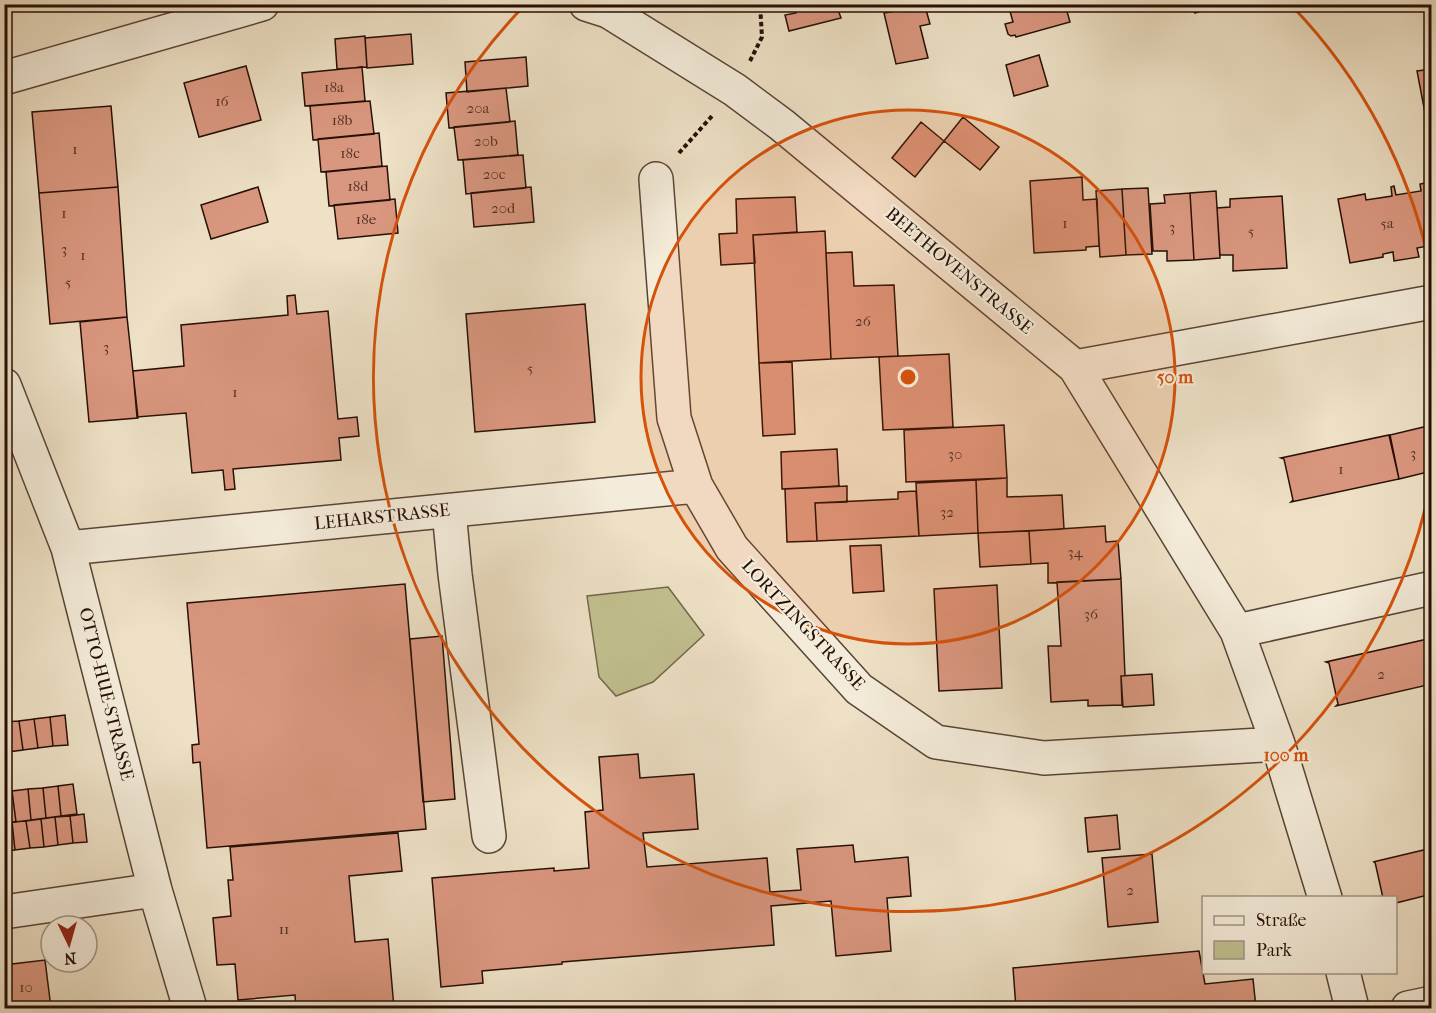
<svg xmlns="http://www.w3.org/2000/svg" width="1436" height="1013" font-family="'IM FELL French Canon',serif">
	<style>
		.green { fill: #c1c090; stroke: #74684b; stroke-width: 1.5 }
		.building { fill: #da977f; stroke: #260f06; stroke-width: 1.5 }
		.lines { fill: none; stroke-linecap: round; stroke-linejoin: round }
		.minor-casing { stroke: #584436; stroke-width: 36 }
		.path { stroke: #260f06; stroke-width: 4; stroke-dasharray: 4.5 3; stroke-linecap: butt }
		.minor { stroke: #f4ecda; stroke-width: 33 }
		.ring { fill: none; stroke: #d5520b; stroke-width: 3 }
		.labels { text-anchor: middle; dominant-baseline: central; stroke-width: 4.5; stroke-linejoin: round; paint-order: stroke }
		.number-label { font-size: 15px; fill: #533124 }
		.street-label { font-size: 18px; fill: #260f06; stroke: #f4ecda }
		.centre { fill: #d5520b; stroke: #f4ecda; stroke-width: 3 }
		.ring-label { font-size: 18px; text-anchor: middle; font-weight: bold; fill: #d5520b; stroke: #f4ecda; stroke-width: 4.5; stroke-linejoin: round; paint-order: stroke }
	</style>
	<rect width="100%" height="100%" fill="#eee1c6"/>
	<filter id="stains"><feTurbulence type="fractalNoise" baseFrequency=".00333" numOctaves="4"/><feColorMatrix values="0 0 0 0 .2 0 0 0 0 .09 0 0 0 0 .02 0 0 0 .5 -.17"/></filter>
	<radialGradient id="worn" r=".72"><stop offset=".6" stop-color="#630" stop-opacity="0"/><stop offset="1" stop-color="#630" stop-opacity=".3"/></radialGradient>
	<!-- green -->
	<path class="green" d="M668 587 704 635 653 682 616 696 599 677 587 596Z"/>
	<!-- building -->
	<path class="building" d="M794 4H836L841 18 789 31 785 15 796 13Z
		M1008 4H1065L1070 22 1016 37 1015 35 1011 36 1008 34 1005 24 1013 22Z
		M1194 4H1226L1195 13Z
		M925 6 930 24 920 26 928 58 896 64 884 13Z
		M411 34 413 64 367 68 365 38Z
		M365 36 367 67 337 69 335 39Z
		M1039 55 1048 86 1014 96 1006 65Z
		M526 57 528 86 467 92 465 62Z
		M246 66 261 120 199 137 184 83Z
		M362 67 365 101 305 106 302 73Z
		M1432 69V150L1417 71Z
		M506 88 510 122 449 128 446 93Z
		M370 101 374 134 313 140 310 106Z
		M111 106 118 187 39 193 32 112Z
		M963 117 999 147 980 170 944 141Z
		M515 121 518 155 458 160 454 127Z
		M921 122 944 141 915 177 892 158Z
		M379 133 382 166 321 172 318 139Z
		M523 155 526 188 466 194 463 160Z
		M387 166 390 200 329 206 326 172Z
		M1082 177 1083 200 1097 199 1099 246 1086 247V250L1034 253 1030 181Z
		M1432 182V249H1428L1427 246 1417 248 1419 257 1394 261 1393 252 1383 254V257L1350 263 1338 199 1365 194 1366 200 1392 196 1391 187 1394 186 1396 195 1421 191 1420 184Z
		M118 187 127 317 50 324 39 193Z
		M258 187 268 222 211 239 201 205Z
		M531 187 534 222 474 227 471 193Z
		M1148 188 1152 254 1126 255 1122 189Z
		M1122 189 1126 255 1100 257 1096 191Z
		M1216 191 1220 258 1194 260 1190 193Z
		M1190 193 1194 260 1167 261V251H1153L1150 204 1165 203 1164 195Z
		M1282 196 1287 268 1233 271V255H1220L1217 208 1230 207V199Z
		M795 197 797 232 753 235 755 263 721 265 719 234 737 233 736 199Z
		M395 199 398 233 338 239 334 205Z
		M825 231 831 359 759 363 753 235Z
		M852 252 854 286 894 285 898 356 831 359 826 253Z
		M295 295 297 314 328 311 338 419 357 417 359 436 339 438 341 460 233 469 235 489 225 490 223 470 192 473 186 413 137 417 133 371 184 366 181 325 288 315 287 296Z
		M585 304 595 422 475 432 466 314Z
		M127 317 138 418 89 422 80 322Z
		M949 354 953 427 883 430 879 357Z
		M792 362 795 434 763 436 759 363Z
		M1004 425 1007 478 906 482 904 430Z
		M1432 425V471L1399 479 1390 435Z
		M1389 435 1399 479 1291 502 1293 500 1284 459 1281 458Z
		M837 449 839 486 782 489 781 452Z
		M1007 478V497L1062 495 1064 529 978 533 976 480Z
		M976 480 978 533 919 536 916 483Z
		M847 486V502L815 503 817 541 787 542 785 489Z
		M916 491 919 536 817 541 815 503 898 499V492Z
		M1105 526 1106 542 1118 541 1121 579 1048 583V563L1031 564 1029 531Z
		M1029 531 1031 564 980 567 978 533Z
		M881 545 884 591 853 593 850 546Z
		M1121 579 1125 676H1121L1122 705 1088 706V700L1051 702 1048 646H1061L1057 582Z
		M405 584 426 829 207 848 200 762 193 763 192 745 199 744 187 603Z
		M997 585 1002 688 939 691 934 589Z
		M442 636 455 799 423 802 410 639Z
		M1432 638V684L1336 706 1338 704 1329 663 1326 662Z
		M1152 674 1154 705 1123 707 1121 676Z
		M65 715 68 745 53 746 50 717Z
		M50 717 53 746 38 748 34 719Z
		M34 719 38 748 23 750 19 721Z
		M19 721 23 750 8 752 4 722Z
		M638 754 640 778 694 774 698 829 643 833 647 867 767 858 770 892 801 890 797 849 853 845 855 862 908 857 911 896 887 898 891 951 836 956 831 901 771 906 774 945 562 962V964L482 971 483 983 441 987 432 878 554 868V871L589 868 585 812 603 810 599 757Z
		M73 784 77 814 61 816 58 786Z
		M58 786 61 816 46 818 43 788Z
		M43 788 46 818 31 820 28 789Z
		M28 789 31 820 16 822 12 791Z
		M12 791 16 822 4 823V792Z
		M84 814 87 842 73 843 70 816Z
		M1117 815 1120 849 1088 852 1085 818Z
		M70 816 73 843 58 845 55 817Z
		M55 817 58 845 44 847 41 819Z
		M41 819 44 847 30 848 26 821Z
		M26 821 30 848 15 850 12 822Z
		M12 822 15 850 4 851V823Z
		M398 833 402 871 349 876 355 942 388 939 394 1008H296L295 995 238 1000 235 964 217 965 213 918 231 916 228 880H233L230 847Z
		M1432 848V894L1396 903V898H1383L1375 862H1373Z
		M1152 854 1158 922 1108 927 1102 858Z
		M1199 951 1205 984 1253 979 1256 1008H1016L1013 968Z
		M45 960 51 1008H4V965Z"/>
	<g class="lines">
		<defs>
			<path id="minor" d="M586 4 608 11 735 90 782 125 1075 367 1237 631 1278 744 1325 898
				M4 78 262 4
				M656 179 674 418 696 486 732 548 859 689 936 742 1044 758 1278 744
				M1075 367 1432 302
				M4 385 68 548 155 890 190 1008
				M449 511 455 574 489 836
				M68 548 696 486
				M1237 631 1432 588
				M4 912 155 890
				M1343 972 1352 1008
				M1408 1008 1432 1003"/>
		</defs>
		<!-- minor casing -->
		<use href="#minor" class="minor-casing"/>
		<!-- path -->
		<path class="path" d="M750 61 762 37 760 4
			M679 153 712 116"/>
		<!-- minor -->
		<use href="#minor" class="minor"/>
	</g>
	<!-- distance rings -->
	<circle cx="908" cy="377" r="267" fill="#d5520b" fill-opacity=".12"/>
	<g class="ring">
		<circle cx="908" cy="377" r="267"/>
		<path d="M1431 483A534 534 0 1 1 524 6M1292 6A534 534 0 0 1 1431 271"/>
	</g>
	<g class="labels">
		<!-- number labels -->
		<g class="number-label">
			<text x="334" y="87">18a</text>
			<text x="222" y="101">16</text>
			<text x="478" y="108">20a</text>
			<text x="342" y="120">18b</text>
			<text x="486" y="141">20b</text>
			<text x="75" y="149">1</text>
			<text x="350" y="153">18c</text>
			<text x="494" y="174">20c</text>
			<text x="358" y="186">18d</text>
			<text x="503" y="208">20d</text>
			<text x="64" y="213">1</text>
			<text x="366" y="219">18e</text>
			<text x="1065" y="223">1</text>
			<text x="1387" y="223">5a</text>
			<text x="1172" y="227">3</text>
			<text x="1251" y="231">5</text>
			<text x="64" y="249">3</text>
			<text x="83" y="255">1</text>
			<text x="68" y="282">5</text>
			<text x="863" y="321">26</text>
			<text x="106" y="347">3</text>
			<text x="530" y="368">5</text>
			<text x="235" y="392">1</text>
			<text x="1413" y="453">3</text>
			<text x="955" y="454">30</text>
			<text x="1341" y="469">1</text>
			<text x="947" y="512">32</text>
			<text x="1075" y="552">34</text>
			<text x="1091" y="614">36</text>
			<text x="1381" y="674">2</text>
			<text x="1130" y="890">2</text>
			<text x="284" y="929">11</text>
			<text x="26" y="987">10</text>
		</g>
		<!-- street labels -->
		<g class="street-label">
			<text transform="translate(959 271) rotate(40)">BEETHOVENSTRASSE</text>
			<text transform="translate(382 517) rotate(-6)">LEHARSTRASSE</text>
			<text transform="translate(803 625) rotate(47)">LORTZINGSTRASSE</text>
			<text transform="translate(106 694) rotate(76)">OTTO-HUE-STRASSE</text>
		</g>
	</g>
	<circle cx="908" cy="377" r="9" class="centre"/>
	<g class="ring-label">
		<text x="1175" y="383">50 m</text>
		<text x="1286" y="761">100 m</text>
	</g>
	<!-- margin -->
	<rect width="1436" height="1013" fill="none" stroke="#eee1c6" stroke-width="24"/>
	<rect x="6" y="6" width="1424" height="1001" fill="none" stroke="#260f06" stroke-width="3"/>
	<rect x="12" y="12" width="1412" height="989" fill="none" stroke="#260f06" stroke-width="1.5"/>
	<!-- legend -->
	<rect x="1202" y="896" width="195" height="78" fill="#f4ecda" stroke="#a29485" stroke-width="1.5"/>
	<rect x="1214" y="916" width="30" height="9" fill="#f4ecda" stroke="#a29485" stroke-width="1.5"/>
	<text x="1256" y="926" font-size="18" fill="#260f06">Straße</text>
	<rect x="1214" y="941" width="30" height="18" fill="#c1c090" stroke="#a29485" stroke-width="1.5"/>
	<text x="1256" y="956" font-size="18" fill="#260f06">Park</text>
	<!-- north arrow -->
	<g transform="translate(69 944) rotate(175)"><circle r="28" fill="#f4ecda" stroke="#a29485" stroke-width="1.5"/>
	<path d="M0-4.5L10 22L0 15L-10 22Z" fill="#8f2418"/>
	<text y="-9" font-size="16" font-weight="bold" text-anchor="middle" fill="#260f06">N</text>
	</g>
	<rect width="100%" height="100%" filter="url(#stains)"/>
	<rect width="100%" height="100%" fill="url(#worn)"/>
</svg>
